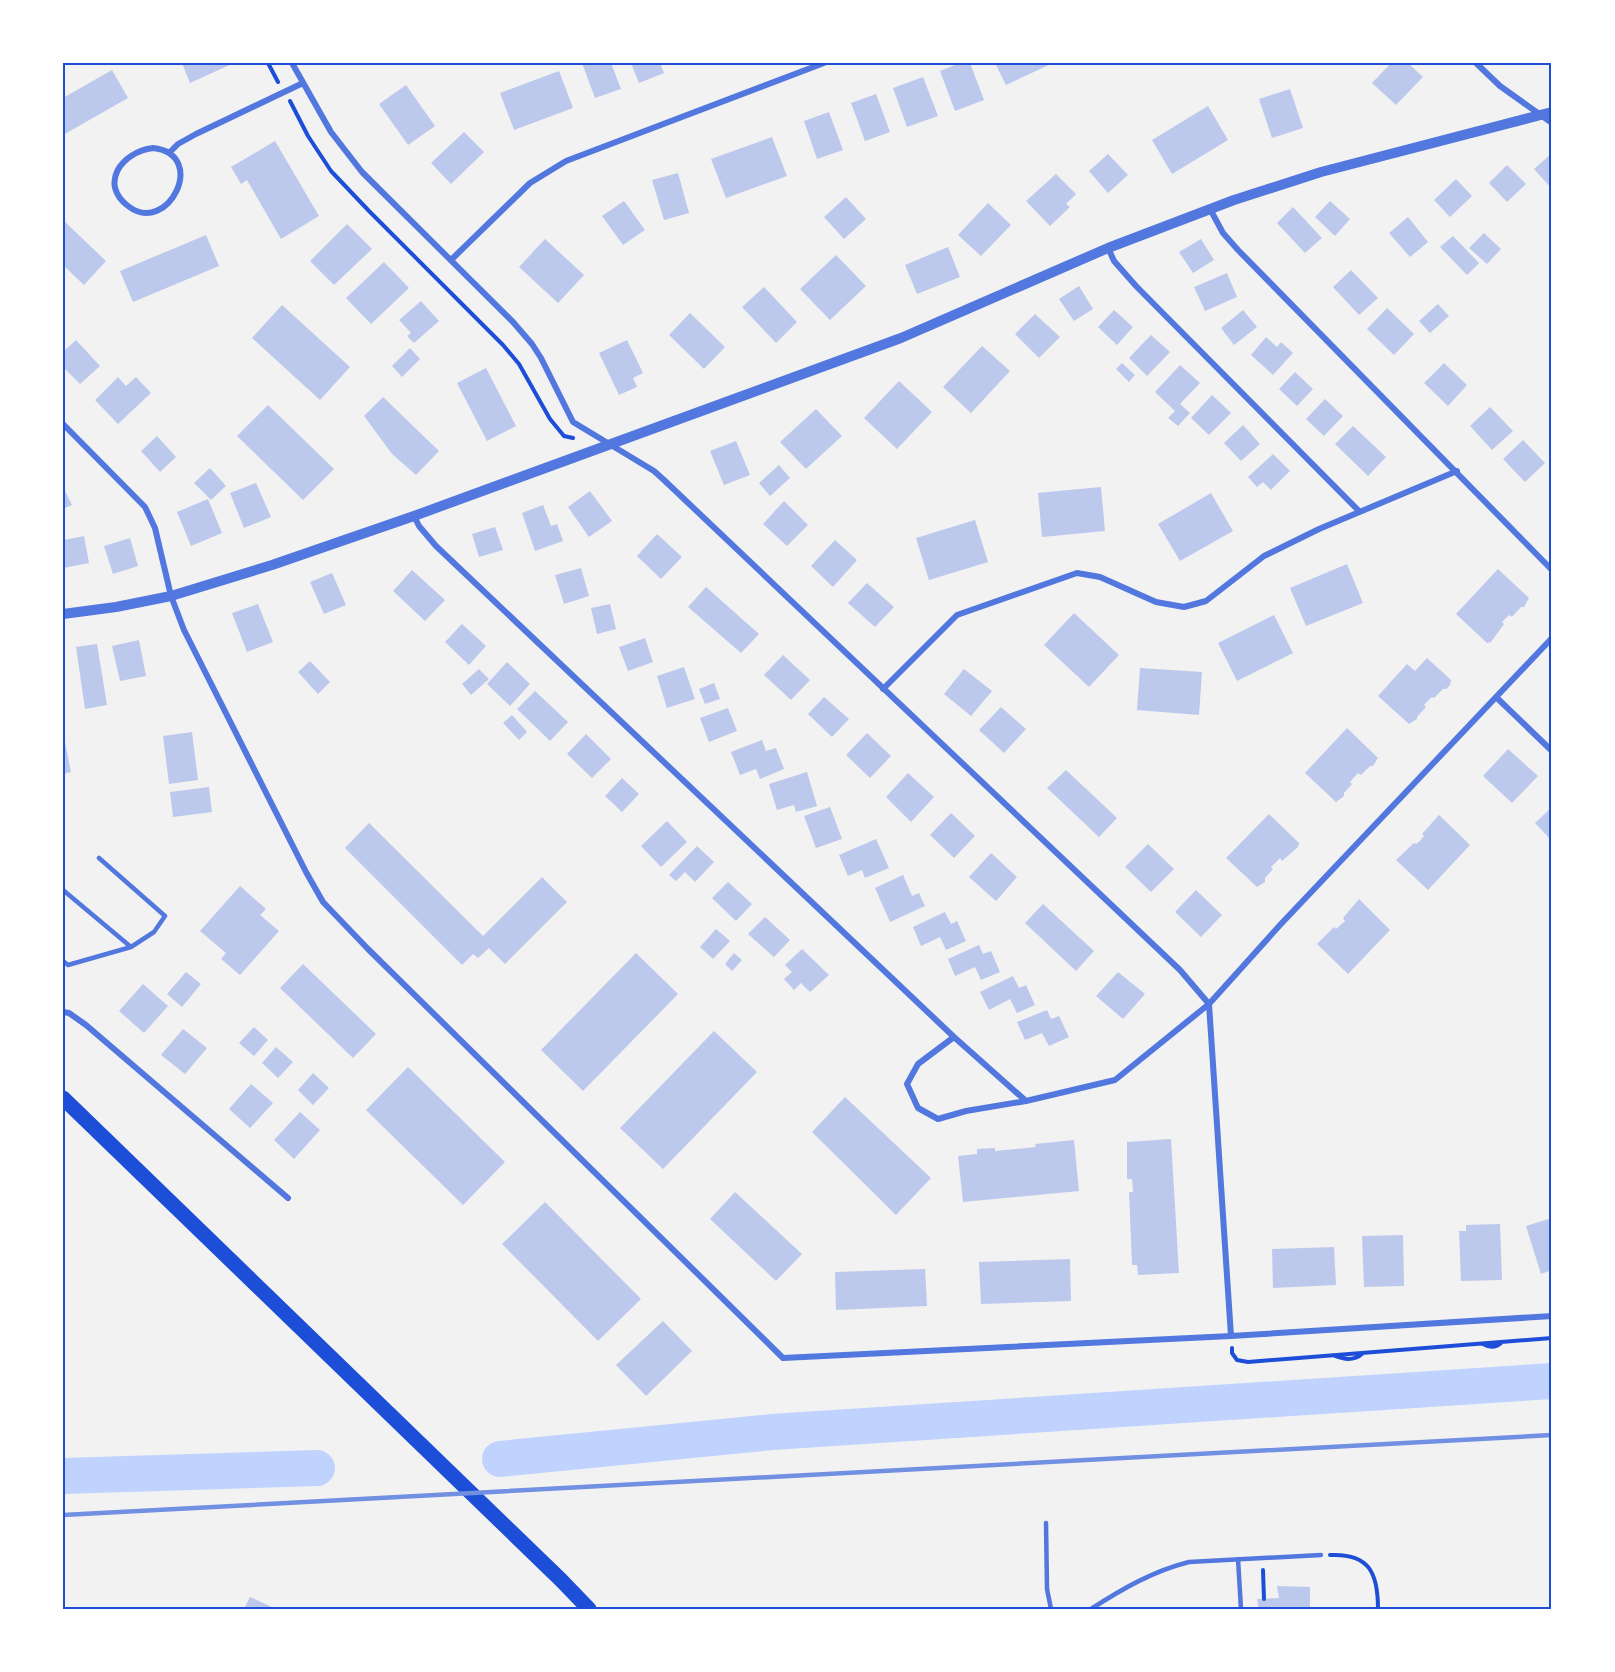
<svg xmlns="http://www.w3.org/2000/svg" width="1615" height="1672" font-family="'Alegreya Sans',sans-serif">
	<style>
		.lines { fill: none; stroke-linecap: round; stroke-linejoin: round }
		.river { stroke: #bfd3fe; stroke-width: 36 }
		.building { fill: #bdc9ec }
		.path { stroke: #1d4ed8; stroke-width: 4 }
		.service { stroke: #5277de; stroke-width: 4.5 }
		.minor { stroke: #5277de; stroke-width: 6 }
		.tertiary { stroke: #5277de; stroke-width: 10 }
		.primary { stroke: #1d4ed8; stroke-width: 15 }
		.rail { stroke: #7290e2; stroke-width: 4.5 }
		.neatline { fill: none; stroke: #1d4ed8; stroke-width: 2 }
	</style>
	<rect width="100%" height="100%" fill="#f2f2f2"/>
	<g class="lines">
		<!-- river -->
		<path class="river" d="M500 1459 772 1432 1552 1381
			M63 1476 317 1468"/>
	</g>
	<!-- building -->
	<path class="building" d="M182 63H234L190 83Z
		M582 63H611L621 89 595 98Z
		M631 63H660L664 73 639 83Z
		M960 63H970L984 100 955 111 940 71Z
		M995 63H1053L1006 85Z
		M1391 63H1408L1423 77 1396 105 1372 83Z
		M112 70 128 98 63 135V98Z
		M559 71 573 108 514 130 500 93Z
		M923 77 938 116 907 127 893 88Z
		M406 85 435 126 408 145 379 104Z
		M1290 89 1303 128 1272 138 1259 99Z
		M876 94 890 132 865 141 851 103Z
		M1208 106 1228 140 1172 174 1152 140Z
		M829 112 843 150 817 159 804 121Z
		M464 132 484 152 451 184 431 163Z
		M772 137 787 176 726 198 711 159Z
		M275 141 319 216 281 239 247 180 241 184 231 167Z
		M1552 153V189L1534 169Z
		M1108 154 1128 175 1108 193 1089 171Z
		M1507 165 1526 184 1507 202 1489 183Z
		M678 173 689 213 664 220 652 180Z
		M1056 174 1076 194 1066 204 1070 207 1050 226 1026 201Z
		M1456 179 1472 196 1450 217 1434 200Z
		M846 197 866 219 844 239 824 217Z
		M624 201 645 230 623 245 602 216Z
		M1330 201 1350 219 1335 236 1315 217Z
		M988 203 1011 225 981 256 958 235Z
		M1293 207 1322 238 1305 253 1277 223Z
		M1408 217 1428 242 1410 257 1389 233Z
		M63 220 106 261 84 285 63 265Z
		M347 224 372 249 334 285 310 261Z
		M1484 233 1501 249 1487 264 1469 248Z
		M206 235 219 266 133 302 120 271Z
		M1453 236 1479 263 1467 275 1440 247Z
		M545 239 584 275 558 303 519 267Z
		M1201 239 1214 260 1193 273 1179 252Z
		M948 247 960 277 917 294 905 265Z
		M836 255 866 286 830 320 800 289Z
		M384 262 409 288 371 324 346 298Z
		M1351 270 1378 298 1359 315 1333 287Z
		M1227 273 1237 297 1205 311 1194 287Z
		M1079 286 1093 309 1074 321 1059 299Z
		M764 287 797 322 776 343 742 307Z
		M421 301 439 321 414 343 407 336 411 333 399 320Z
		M1438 304 1449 316 1430 333 1419 321Z
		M282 305 350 367 320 400 252 338Z
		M1387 308 1414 334 1394 355 1367 329Z
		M1114 310 1133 327 1117 345 1098 327Z
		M1243 310 1257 327 1234 345 1221 328Z
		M690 313 725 347 704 369 669 335Z
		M1035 314 1060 337 1039 358 1015 334Z
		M1151 335 1170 352 1147 376 1129 358Z
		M1266 337 1277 347 1281 342 1293 353 1273 375 1251 355Z
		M76 340 100 366 80 384 63 367V352Z
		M627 340 643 373 633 378 637 387 619 395 599 353Z
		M982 346 1010 371 971 413 943 387Z
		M410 348 420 359 402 377 392 366Z
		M1122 363 1135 375 1129 382 1116 369Z
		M1444 363 1467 385 1448 406 1424 383Z
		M1180 365 1200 383 1180 404 1190 413 1178 426 1168 418 1175 411 1155 392Z
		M486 368 516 426 487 441 457 383Z
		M1295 372 1313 389 1297 406 1279 389Z
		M118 377 126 386 136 377 151 393 118 424 95 400Z
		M899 381 932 412 897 449 864 418Z
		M1212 395 1231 413 1209 435 1191 418Z
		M383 397 439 451 416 475 392 454 364 416Z
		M1325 399 1343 416 1324 436 1306 419Z
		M268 405 334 469 303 500 237 436Z
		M1490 407 1513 431 1492 450 1470 426Z
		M816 409 842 436 806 469 780 442Z
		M1243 425 1260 444 1241 461 1224 443Z
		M1353 426 1386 457 1368 476 1335 444Z
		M157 436 176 457 160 472 141 451Z
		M1523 440 1545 463 1525 482 1503 459Z
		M736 441 750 475 724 485 710 451Z
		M1273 454 1290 471 1271 490 1263 482 1257 487 1248 477Z
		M779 465 790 478 770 496 759 483Z
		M210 468 226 486 211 500 194 483Z
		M256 483 271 517 244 528 230 493Z
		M63 487 72 505 63 509Z
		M1101 487 1105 531 1042 537 1038 493Z
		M590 491 612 521 589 537 568 507Z
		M1211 493 1233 531 1180 561 1158 524Z
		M208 499 222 533 191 546 177 512Z
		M784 501 808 525 787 546 763 524Z
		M543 505 551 526 557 524 563 541 535 551 522 513Z
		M975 520 988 562 929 580 916 538Z
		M495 527 503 550 479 557 472 534Z
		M657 534 682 557 661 579 637 556Z
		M84 536 89 563 63 568 64 540Z
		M130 538 138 566 113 574 104 546Z
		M835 540 857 560 833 587 811 566Z
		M1347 564 1363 603 1306 626 1290 588Z
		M581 568 589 596 564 604 555 575Z
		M1498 569 1529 598 1524 607H1521L1512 617 1509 615 1502 622 1504 624 1491 642 1487 643 1456 614Z
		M412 570 445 600 425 621 393 591Z
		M332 573 346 605 324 614 310 582Z
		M867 583 894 607 875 627 848 603Z
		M706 587 759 634 741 653 688 607Z
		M258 604 273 642 247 652 232 613Z
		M610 604 616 629 597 634 591 608Z
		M1074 613 1119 655 1089 687 1044 645Z
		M1274 615 1293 653 1237 681 1218 643Z
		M462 624 486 646 469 665 445 642Z
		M645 638 653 662 628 671 619 647Z
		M139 640 146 676 120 681 112 646Z
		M97 644 107 705 85 709 76 647Z
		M783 655 810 680 791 700 764 675Z
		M1427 658 1451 680 1450 685 1446 689H1443L1434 698 1432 697 1424 705 1426 707 1417 717V719L1409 724 1378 696 1407 664 1415 671Z
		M310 661 330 682 318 694 298 672Z
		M507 662 530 684 510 706 487 684Z
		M684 667 695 699 667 708 657 676Z
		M1140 668 1202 672 1199 715 1137 710Z
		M479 669 489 679 471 695 462 684Z
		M964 669 992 691 971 716 944 694Z
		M714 683 720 699 705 704 699 689Z
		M535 691 568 722 550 741 517 709Z
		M824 697 849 719 832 737 808 714Z
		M1001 707 1026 729 1004 753 979 730Z
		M728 708 737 731 709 742 700 718Z
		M512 715 527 732 519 740 503 723Z
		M1347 728 1378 758 1373 766H1370L1361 775 1358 773 1350 782 1352 784 1344 793V796L1336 802 1305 773Z
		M192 732 198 780 169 784 163 736Z
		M867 733 891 756 870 778 846 755Z
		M586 734 611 759 592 778 567 754Z
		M762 740 766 751 776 748 784 769 760 779 756 769 740 775 731 752Z
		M63 742H65L71 772 63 774Z
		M1508 749 1538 776 1512 803 1483 776Z
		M1066 770 1117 818 1099 837 1047 788Z
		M807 772 817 806 796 812 794 805 777 810 769 784Z
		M908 773 934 797 911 822 886 797Z
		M622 778 639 794 622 812 605 796Z
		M209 787 212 812 173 817 170 792Z
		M830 807 842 839 816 848 804 816Z
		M1552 807V841L1535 823Z
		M951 813 975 836 954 858 930 835Z
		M1269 814 1299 843 1298 847 1282 861 1280 858 1271 867 1273 869 1265 878V882L1257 887 1226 858Z
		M1439 815 1470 845 1428 890 1396 860 1414 843 1416 844 1420 841 1424 836 1422 834Z
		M667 821 687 842 661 867 641 846Z
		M369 823 483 936 542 877 567 902 505 964 489 948 478 958 473 954 462 965 345 848Z
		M876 839 889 868 865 878 862 870 848 876 839 855Z
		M1148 844 1174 869 1151 892 1125 867Z
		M697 846 714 862 695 882 685 872 676 881 669 875Z
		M991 853 1017 877 996 901 969 877Z
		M903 875 912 896 919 893 925 906 890 922 875 888Z
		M728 882 752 904 736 921 712 898Z
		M240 886 266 909 260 915 279 931 240 975 221 959 226 953 200 931Z
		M1196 890 1222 915 1201 937 1175 912Z
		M1359 899 1390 930 1348 974 1317 944 1334 927 1336 929 1345 921 1343 918Z
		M1043 904 1094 951 1076 971 1025 923Z
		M945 912 951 924 957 921 966 941 946 950 940 937 921 946 913 927Z
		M765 917 790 940 774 957 748 934Z
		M716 929 730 941 713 959 700 947Z
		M979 945 983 954 991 951 1000 972 981 980 975 967 955 976 948 959Z
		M802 949 829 975 810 992 801 983 794 990 784 979 792 972 785 965Z
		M636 953 678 994 583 1091 541 1050Z
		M734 953 742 960 732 971 725 964Z
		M303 964 376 1034 353 1058 280 988Z
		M186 972 201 984 182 1007 167 994Z
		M1118 972 1145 994 1123 1019 1096 996Z
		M1013 976 1019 988 1026 985 1035 1005 1017 1013 1010 999 989 1010 980 992Z
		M143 984 168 1006 144 1033 119 1011Z
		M1047 1010 1051 1019 1059 1016 1069 1037 1049 1046 1042 1033 1025 1040 1017 1022Z
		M254 1027 268 1040 254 1056 239 1043Z
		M183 1029 207 1048 185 1074 161 1055Z
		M714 1031 757 1072 663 1169 620 1128Z
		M276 1047 293 1062 278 1078 262 1063Z
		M408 1067 505 1162 463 1205 366 1110Z
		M313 1073 329 1088 313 1105 298 1090Z
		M251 1084 273 1103 250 1128 229 1109Z
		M845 1097 931 1178 896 1215 812 1132Z
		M300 1112 320 1130 294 1159 274 1140Z
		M1171 1139 1179 1273 1138 1275 1137 1265H1132L1129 1192H1133L1132 1179H1127V1142Z
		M1074 1140 1079 1191 963 1202 958 1156 977 1154V1149L995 1148V1151L1036 1147 1035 1144Z
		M735 1192 802 1254 776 1281 710 1219Z
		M545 1202 641 1299 598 1341 502 1244Z
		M1552 1218V1270L1541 1274 1526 1226Z
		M1500 1224 1502 1280 1461 1281 1459 1231H1466V1225Z
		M1403 1235 1404 1286 1364 1287 1362 1236Z
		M1334 1247 1336 1285 1273 1288 1272 1249Z
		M1070 1259 1071 1301 981 1304 979 1262Z
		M925 1269 927 1306 836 1310 835 1272Z
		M663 1321 692 1351 646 1396 616 1365Z
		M1277 1586 1310 1587V1609H1259L1257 1599 1279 1598Z
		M250 1597 276 1609H244Z"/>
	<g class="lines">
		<!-- path -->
		<path class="path" d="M268 63 278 82
			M290 101 308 136 331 171 369 211 503 345 519 364 550 419 564 436 573 438
			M1483 1344C1490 1348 1496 1348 1502 1342
			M1232 1348V1353L1237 1360 1248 1362 1552 1338
			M1335 1356C1345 1360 1354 1361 1362 1354
			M1330 1555C1370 1553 1378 1574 1378 1609
			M1263 1570 1264 1599"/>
		<!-- service -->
		<path class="service" d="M63 890 131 947 154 932 165 916 99 858
			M63 961 68 965 131 947
			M1046 1523 1047 1589 1051 1609
			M1238 1559 1241 1609
			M1091 1609C1122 1589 1153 1571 1189 1562L1321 1555"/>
		<!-- minor -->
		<path class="minor" d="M292 63 331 132 362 172 513 322 532 344 541 358 573 422 654 471 664 480 1180 970 1209 1004 1231 1336
			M1476 63 1500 86 1552 123
			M153 148C209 154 168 237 128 206 99 184 121 152 153 148Z
			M169 153 178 144 196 134 303 83
			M1210 209 1223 233 1238 250 1552 570
			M1108 248 1114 261 1136 286 1359 511
			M451 260 530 183 566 161 824 63
			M63 424 145 507 155 528 171 596 184 630 306 872 323 902 368 949 783 1358 1231 1336 1552 1316
			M414 516 419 526 436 546 954 1037 1026 1101 1115 1080 1209 1004 1280 925 1552 638
			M883 689 957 615 1077 573 1100 577 1156 602 1184 607 1206 601 1264 556 1319 529 1457 471
			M1496 697 1552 751
			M63 1012 69 1013 86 1025 288 1198
			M954 1037 918 1064 907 1084 918 1108 938 1119 966 1111 1026 1101"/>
		<!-- tertiary -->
		<path class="tertiary" d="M63 614 116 607 171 596 272 565 414 516 901 338 1108 248 1234 200 1321 172 1552 112"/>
		<!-- primary -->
		<path class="primary" d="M63 1098 561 1580 589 1609"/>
		<!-- rail -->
		<path class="rail" d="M63 1515 1552 1435"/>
	</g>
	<!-- border -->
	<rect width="1615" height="1672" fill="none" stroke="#ffffff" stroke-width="129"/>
	<rect x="64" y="64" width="1486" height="1544" class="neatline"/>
</svg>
